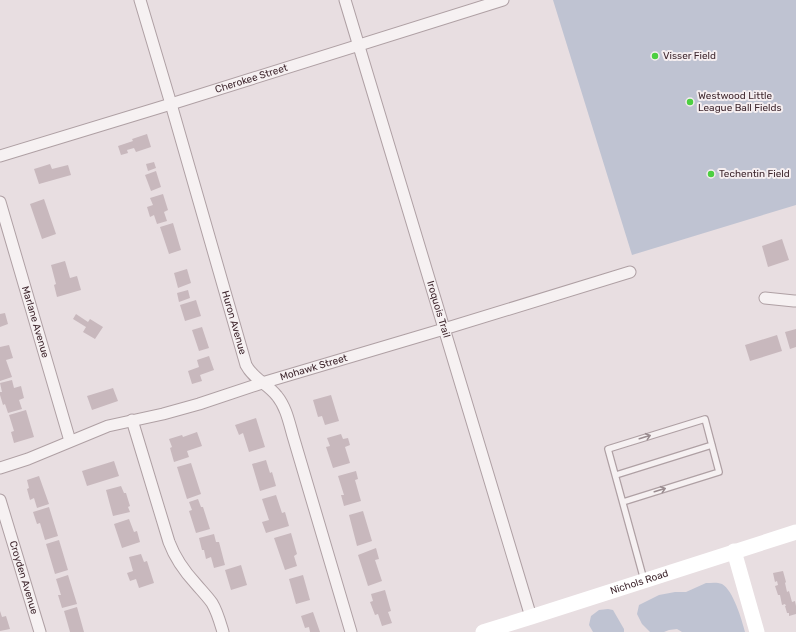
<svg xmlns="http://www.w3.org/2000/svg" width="796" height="632" font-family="Rubik,sans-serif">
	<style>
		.green { fill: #bfc3d2 }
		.building { fill: #c8b8bd }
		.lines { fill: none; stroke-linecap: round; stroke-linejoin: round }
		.lane-casing { stroke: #afa0a4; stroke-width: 8 }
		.street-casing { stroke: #afa0a4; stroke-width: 13 }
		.lane { stroke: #f6f1f2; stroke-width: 5.5 }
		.street { stroke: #f6f1f2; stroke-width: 11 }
		.secondary { stroke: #fff; stroke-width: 15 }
		.oneway { stroke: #9a8c90 }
		.poi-dot { fill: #4ccf41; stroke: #f5eef0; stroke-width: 1.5 }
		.labels { text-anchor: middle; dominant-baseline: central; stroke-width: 4; stroke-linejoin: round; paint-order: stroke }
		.poi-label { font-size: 10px; fill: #3f272e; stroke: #f5eef0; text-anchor: start }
		.street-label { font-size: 10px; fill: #3f272e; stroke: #f5eef0 }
	</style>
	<rect width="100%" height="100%" fill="#e8dee1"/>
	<!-- green -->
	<path class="green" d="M553 0H796V205L632 255Z
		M706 583C711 583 717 582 722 584 733 590 742 620 745 632H682L677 629 669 630 664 632H650L642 624 637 614 639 605 659 595 675 592H686Z
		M608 609 613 610 624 629V632H593L589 625 591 616 599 610Z"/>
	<!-- building -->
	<path class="building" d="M147 134 151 147 136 152 134 148 127 150 128 153 121 155 118 146 133 141 132 139Z
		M154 162 156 168 148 171 146 164Z
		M50 164 52 169 68 165 71 175 39 184 34 169Z
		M156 171 161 187 151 191 145 175Z
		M163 194 168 210 164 212 167 221 157 224 154 215 150 217 147 207 153 205 150 198Z
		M44 199 56 234 42 239 30 204Z
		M173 223 181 250 169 254 160 227Z
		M782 239 789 260 768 267 762 246Z
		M65 261 70 278 77 276 81 290 57 297 54 285 56 284 51 265Z
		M187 269 191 283 178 288 174 273Z
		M188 290 190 298 179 302 177 293Z
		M196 300 201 316 185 321 180 305Z
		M5 313 8 324 0 327V314Z
		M76 314 88 322 90 319 103 327 95 339 83 332 86 327 73 319Z
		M202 327 209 348 199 351 192 330Z
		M796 329V347L790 349 785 332Z
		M777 335 782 351 750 361 745 345Z
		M9 345 13 358 6 360 12 377 0 381V347Z
		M209 356 214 370 200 375 202 381 192 384 188 371 199 367 197 360Z
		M12 380 14 388 21 386 24 398 19 400 22 409 8 413 5 404 3 405 0 395V392H2L0 383Z
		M113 388 118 401 92 410 87 396Z
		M331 395 339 421 325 425 322 416 318 417 313 400Z
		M26 410 34 437 14 443 11 432 14 431 9 415Z
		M256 418 265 447 249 452 243 433 239 435 235 425Z
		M197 432 202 446 187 451 189 457 174 462 170 448 172 447 169 439 182 435 183 437Z
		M341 434 343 439 348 438 350 445 345 447 350 463 333 468 326 447 330 446 327 438Z
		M266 460 270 473 272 472 276 486 260 491 252 464Z
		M114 461 119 476 87 486 82 471Z
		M191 463 201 494 187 499 177 467Z
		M356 471 358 479 355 480 361 501 344 506 341 495H344L338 476Z
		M39 476 49 504 37 508 34 498 30 500 27 489 29 488 27 480Z
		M121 486 124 493H126L130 506 128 507 130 512 113 516 106 490Z
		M276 495 282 513 285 512 289 526 266 533 262 522 269 520 262 499Z
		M198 499 201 507H203L210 529 196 533 189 511 192 510 189 502Z
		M49 507 58 536 45 540 40 523 37 524 33 512Z
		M363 511 372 541 357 546 349 515Z
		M129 519 134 532 137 531 140 542 122 548 114 524Z
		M291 533 297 554 294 556 297 566 285 570 274 538Z
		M214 534 216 542H219L225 565 214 568 211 557 206 559 204 550H202L199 538Z
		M59 540 68 570 55 574 46 544Z
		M376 548 379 559 375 560 382 581 368 586 358 555Z
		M141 554 144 562 147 561 154 583 139 588 136 579 130 581 127 573 133 571 129 557Z
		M241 565 247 585 231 590 225 570Z
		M783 571 786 582 785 583 787 592 789 591 792 602 795 601 796 606V614L789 616V613H787L785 606H786L785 604 782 605 780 595H778L775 586 778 585 777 581 775 582 773 573Z
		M68 575 77 604 62 608 58 595H61L56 579Z
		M303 575 310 600 296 604 289 579Z
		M385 590 391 611 388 612 392 623 382 626 378 614 375 615 370 602 373 601 371 594Z
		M77 607 84 632H70L64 611Z
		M0 611 2 617 6 616 10 629 0 631Z
		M313 612 320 632H310L309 627 305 628 301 616Z"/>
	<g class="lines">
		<defs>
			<path id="lane" d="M616 475 712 445
				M623 502 719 472 705 419 608 449 644 580"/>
			<g id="street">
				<path id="s1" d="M140 0 171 104 246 365C254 380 267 383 277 396 286 407 289 422 293 436L351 632"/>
				<path id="s2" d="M345 0 531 617"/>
				<path id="s3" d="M0 156 171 104 503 0"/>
				<path id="s4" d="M0 202 70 441"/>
				<path d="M765 298 794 301H796"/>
				<path d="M132 420 169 542C175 558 184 571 196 584 201 590 207 596 212 603 217 611 220 622 223 632"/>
				<path id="s5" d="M0 468 28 459 108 426 163 414 199 404 262 383 444 329 630 272"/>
				<path id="s6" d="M0 500 40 632"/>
			</g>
		</defs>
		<!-- lane casing -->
		<use href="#lane" class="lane-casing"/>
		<!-- street casing -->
		<use href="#street" class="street-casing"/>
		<!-- lane -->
		<use href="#lane" class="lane"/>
		<!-- street -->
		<use href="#street" class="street"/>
		<!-- secondary -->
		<g class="secondary">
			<path d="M734 551 757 632"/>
			<path id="s7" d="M483 632 531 617 796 532"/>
		</g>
	</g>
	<!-- one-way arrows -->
	<defs><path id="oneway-shaft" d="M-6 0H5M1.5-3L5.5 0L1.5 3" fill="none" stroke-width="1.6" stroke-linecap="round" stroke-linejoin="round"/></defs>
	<g class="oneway">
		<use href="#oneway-shaft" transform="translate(645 437) rotate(-17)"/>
		<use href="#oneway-shaft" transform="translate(660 490) rotate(-17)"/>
	</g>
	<!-- markers -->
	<g class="poi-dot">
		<circle cx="655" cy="56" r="4"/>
		<circle cx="690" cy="102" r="4"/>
		<circle cx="711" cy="174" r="4"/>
	</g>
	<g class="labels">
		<!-- poi labels -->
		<g class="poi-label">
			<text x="663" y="56">Visser Field</text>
			<text x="698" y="96">Westwood Little<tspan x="698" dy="12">League Ball Fields</tspan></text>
			<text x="719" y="174">Techentin Field</text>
		</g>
		<!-- street labels -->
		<g class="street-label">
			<text stroke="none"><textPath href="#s3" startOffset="263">Cherokee Street</textPath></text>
			<text stroke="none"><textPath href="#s2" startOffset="323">Iroquois Trail</textPath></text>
			<text stroke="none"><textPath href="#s4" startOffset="125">Marlane Avenue</textPath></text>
			<text stroke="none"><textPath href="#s1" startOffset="336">Huron Avenue</textPath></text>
			<text stroke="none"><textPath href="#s5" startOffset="330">Mohawk Street</textPath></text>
			<text stroke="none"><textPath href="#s6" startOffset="81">Croyden Avenue</textPath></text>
			<text stroke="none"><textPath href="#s7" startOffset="164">Nichols Road</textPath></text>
		</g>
	</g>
</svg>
